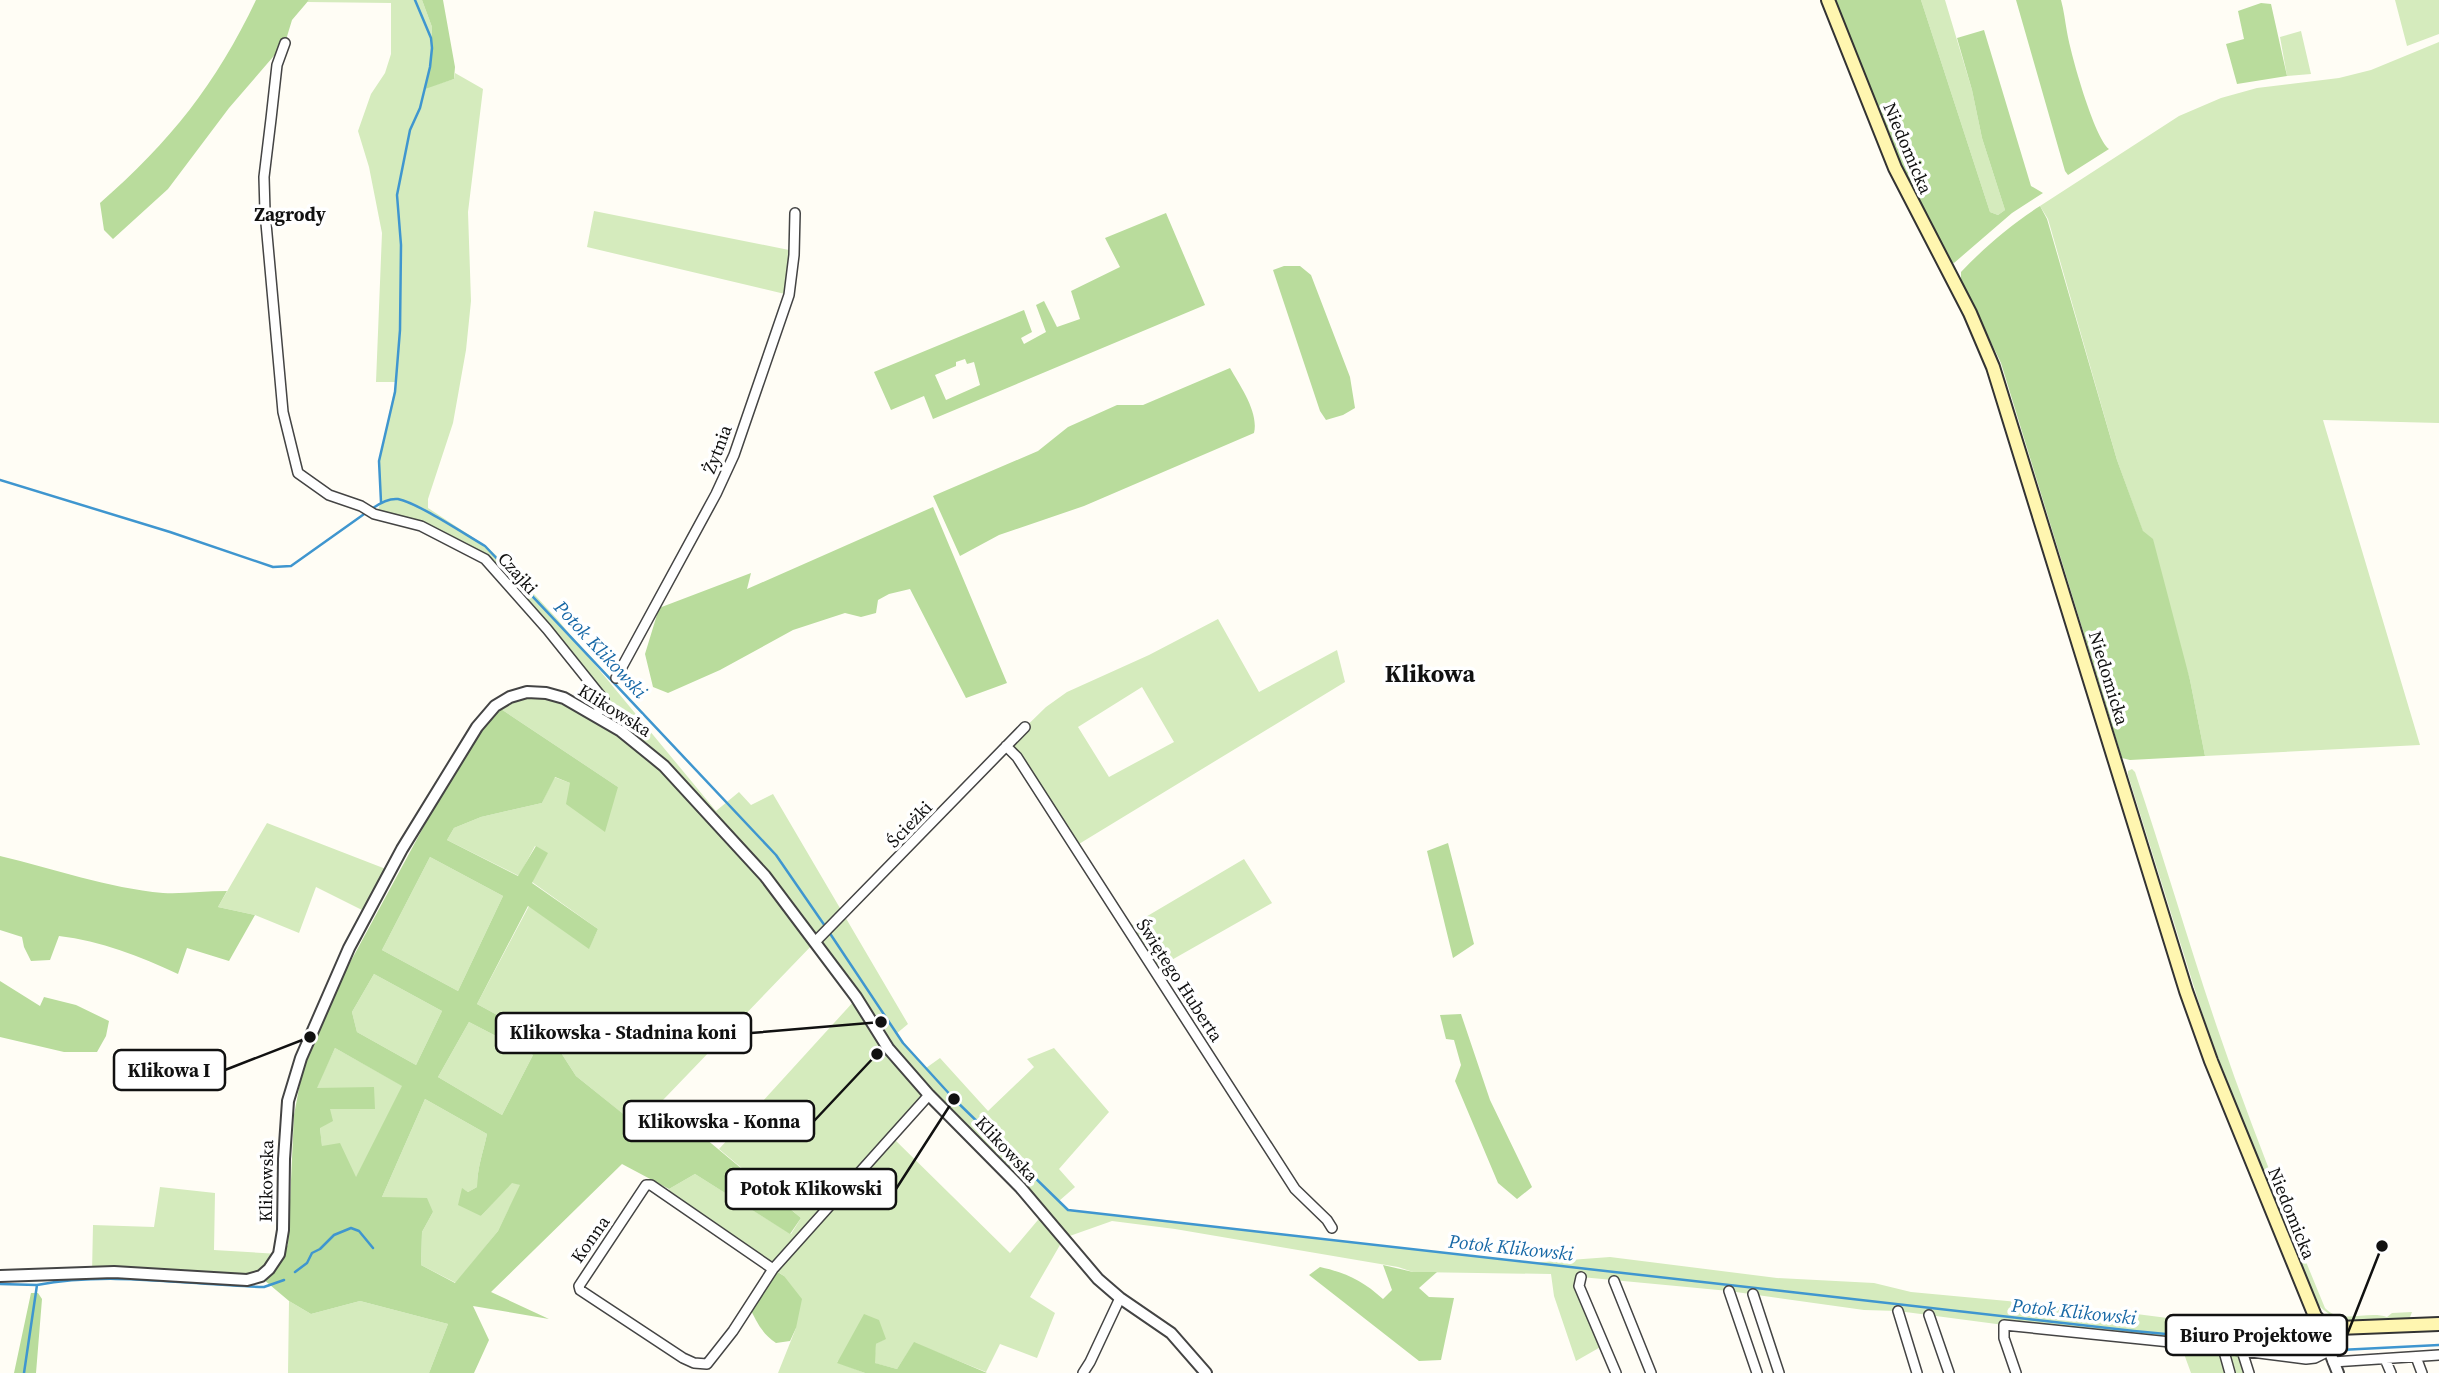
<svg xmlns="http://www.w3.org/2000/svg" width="2439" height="1373" font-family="'Source Serif 4',serif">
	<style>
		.green { fill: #d5ebbd; fill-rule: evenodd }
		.forest { fill: #b9dc9c; fill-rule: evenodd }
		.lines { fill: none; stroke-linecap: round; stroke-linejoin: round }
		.stream { stroke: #3f96cf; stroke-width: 2.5 }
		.minor-casing { stroke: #444; stroke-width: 12 }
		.tertiary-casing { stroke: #444; stroke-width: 14 }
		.secondary-casing { stroke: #333; stroke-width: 16 }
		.minor { stroke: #fff; stroke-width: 9 }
		.tertiary { stroke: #fff; stroke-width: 10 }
		.secondary { stroke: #fff6b0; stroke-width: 12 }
		.labels { text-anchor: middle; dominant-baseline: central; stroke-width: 7; stroke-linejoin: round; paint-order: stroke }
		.street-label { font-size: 18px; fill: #111; stroke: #fff }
		.neighbourhood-label { font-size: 19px; font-weight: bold; fill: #111; stroke: #fff }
		.water-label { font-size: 19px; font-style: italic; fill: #1768a6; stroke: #fff }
		.district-label { font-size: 24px; font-weight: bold; fill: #111; stroke: #fff }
		.leader { fill: none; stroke: #111; stroke-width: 2.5 }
		.callout-dot { fill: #111; stroke: #fff; stroke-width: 2.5 }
		.callout { fill: #fff; stroke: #111; stroke-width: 2.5 }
		.callout-label { font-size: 19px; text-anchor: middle; font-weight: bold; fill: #111 }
	</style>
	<rect width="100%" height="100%" fill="#fffdf5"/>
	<!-- green -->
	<path class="green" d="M309 0H422L432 27 430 67 425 88 454 79 455 73 483 89 468 212 471 301 466 350 453 423 428 499V508L486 546 510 568 558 620 716 811 739 792 751 805 773 794 908 1024 896 1034 926 1068 940 1058 988 1111 1034 1067 1027 1059 1054 1048 1109 1112 1059 1169 1075 1187 1059 1201 1068 1210 1530 1263 1610 1257 1777 1278 1874 1283 1911 1292 2105 1310 2285 1333 2323 1335V1325L2335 1339 2316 1353 2315 1358 2242 1351 2249 1373H2191L2180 1343 2004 1325 1898 1311 1864 1310 1729 1291 1581 1277 1604 1345 1576 1361 1554 1296 1551 1274 1413 1272 1398 1267 1175 1229 1112 1221 1064 1238 1030 1297 1055 1313 1037 1358 1000 1344 986 1372 914 1343 897 1369 874 1363 876 1344 885 1339 837 1362 865 1373H778L796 1328 784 1276 671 1199 669 1189 695 1174 791 1234 801 1218 719 1149 855 1000 815 942 638 1126 576 1076 558 1048 477 1004 529 906 589 948 598 929 532 882 547 853 535 846 519 876 447 840 454 828 481 817 542 803 554 777 570 783 618 787 498 707 510 697 546 693 596 716 604 700 497 571 450 539 377 512 381 502 379 461 396 382H376L382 233 369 167 358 131 371 94 385 73 391 54V3L307 2ZM929 1096 1043 1214 1010 1253 892 1137Z
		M1921 0H1945L1972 90 1982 138 2005 210 1998 215 1990 212Z
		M2395 0H2439V34L2407 46Z
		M2301 31 2311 74 2287 76 2280 37Z
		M2439 42V423L2323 420 2420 745 2205 756 2190 680 2143 532 2117 460 2048 219 2040 206 2179 116 2221 98 2257 88 2339 78 2371 70Z
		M594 211 794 251 789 295 587 247Z
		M1218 619 1259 692 1337 650 1345 682 1074 847 1006 746 1046 707 1067 692 1149 655ZM1142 687 1174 742 1109 777 1078 727Z
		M2132 769 2135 772C2164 858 2189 945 2218 1030 2250 1124 2287 1216 2325 1308 2340 1325 2368 1310 2387 1317L2392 1313 2412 1312 2409 1320C2374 1322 2334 1332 2313 1297L2209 1035 2128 775V771Z
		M267 823 391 871 368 913 316 887 299 933 255 915 218 907Z
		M430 857 503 896 458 991 382 950Z
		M1244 859 1272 903 1154 970 1127 928Z
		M374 974 442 1011 416 1065 357 1032 352 1012Z
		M469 1022 533 1055 502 1115 438 1077Z
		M335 1048 403 1086 356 1178 322 1147 316 1088Z
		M425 1099 487 1134C483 1153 477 1168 477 1187L468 1192 463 1189 481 1216 512 1182 521 1185 498 1231 456 1283 421 1265 422 1232 433 1212 382 1197Z
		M160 1187 215 1193 214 1250 279 1254 261 1276 92 1273 93 1225 154 1227Z
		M289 1301 311 1314 360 1301 448 1324 429 1373H288Z"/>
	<!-- forest -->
	<path class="forest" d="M256 0H309L292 20 285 43 229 108 168 189 113 239 104 230 100 203C170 142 216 84 256 0Z
		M422 0H443L455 67 454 79 425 89 430 67 432 27Z
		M1834 0H1921L1990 212 1998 215 2005 210 1982 138 1972 90 1957 38 1984 30 2031 186 2043 193 2012 213 1954 263 1949 261C1903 178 1870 88 1834 0Z
		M2016 0H2061C2064 11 2065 21 2067 32 2071 55 2094 137 2109 149L2068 175 2065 171Z
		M2261 3 2271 4 2287 76 2237 84 2226 44 2244 39 2238 11Z
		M2040 206 2047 219 2117 460 2143 531 2153 539 2190 680 2205 756 2130 760 2122 758 2001 363 1961 280V272C1985 247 2010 225 2040 206Z
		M1166 213 1205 305 933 419 924 396 891 410 874 372 1024 310 1032 332 1021 338 1024 344 1046 332 1036 305 1044 301 1057 327 1080 319 1071 291 1120 267 1105 238ZM965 359 967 364 974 362 980 385 946 400 935 375 956 366V362Z
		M1284 266H1300L1311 275 1350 377 1355 408 1343 415 1326 420 1320 411 1273 270Z
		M1230 368C1240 386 1259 412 1254 433L1084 506 999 535 960 556 933 496 1038 451 1068 427 1117 405H1143Z
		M933 507 1007 683 966 698 910 589 889 594 878 600 876 613 861 617 845 613 793 630 720 670 668 693 653 687 645 654 659 608 751 573 747 589Z
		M498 707 618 787 605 832 566 804 570 783 555 777 542 803 481 817 454 828 447 840 518 876 536 846 548 853 532 883 598 929 589 949 528 906 477 1004 558 1048 576 1076 642 1129 672 1138 688 1124 801 1218 790 1234 695 1174 669 1189 622 1164 491 1292 549 1319 473 1306 489 1340 474 1373H429L448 1324 360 1301 311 1314 289 1301 257 1274 288 1245 294 1115 303 1067 320 1018 456 767ZM430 857 503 896 458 991 382 950ZM374 974 442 1011 416 1065 357 1032 352 1012ZM469 1022 533 1055 502 1115 438 1077ZM335 1048 402 1086 356 1177 340 1143 322 1146 320 1128 333 1121 330 1109H375L374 1087 317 1088ZM425 1099 487 1134C483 1153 477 1168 477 1187L468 1192 462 1188 458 1205 481 1216 512 1183 520 1185 498 1231 455 1283 421 1265 422 1232 433 1212 427 1198 382 1197Z
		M1448 843 1474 944 1453 958 1427 851Z
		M0 856C54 869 108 888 163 893 185 894 205 891 227 891L218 907 255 915 229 961 187 948 178 974C140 956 101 941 59 936L50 960 31 961 24 947 22 937 0 930Z
		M0 981 40 1006 44 997 76 1005 109 1021 106 1036 97 1052H64L0 1037Z
		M1461 1014 1490 1100 1532 1187 1517 1199 1498 1183 1455 1081 1461 1065 1454 1040 1446 1039 1440 1015Z
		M1383 1265 1413 1272H1437L1419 1288 1429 1297 1454 1298 1441 1360 1419 1361 1309 1275 1320 1267C1347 1273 1363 1281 1383 1299L1392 1290Z
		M773 1269 784 1276 802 1299 796 1328 790 1341 776 1343C762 1334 756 1321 749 1306Z
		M31 1293H38L42 1299 36 1373H14Z
		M864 1314 879 1320 886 1339 876 1344 875 1363 897 1369 914 1342 987 1373H865L837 1363Z"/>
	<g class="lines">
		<!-- stream -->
		<path class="stream" d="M0 480 170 532 273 567 291 566 367 512
			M381 502 379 461 395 392 400 330 401 245 397 195 410 130 420 108 430 67 432 48 431 38 415 0
			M373 508C380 503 388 498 398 499 418 503 466 535 485 546L776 855 825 926
			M829 932 903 1043 954 1099 1068 1210 2134 1331 2316 1348
			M295 1272 307 1263 312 1253 320 1249 334 1235 351 1228 359 1231 373 1248
			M0 1284 37 1285 24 1373
			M37 1285C111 1271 189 1285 264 1287L284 1280
			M2340 1350 2439 1345"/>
		<defs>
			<path id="minor" d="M285 43 277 65 271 119 264 177 265 212 283 412 298 473 329 495 361 506 374 514 421 526 485 559 547 629 604 700 596 716
				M616 678 716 494 734 455 789 295 794 255 795 213
				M1006 746 1017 757 1295 1189 1327 1220 1332 1228
				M815 942 1025 727
				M773 1269 651 1185H646L579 1286 580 1290 683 1358 694 1363 707 1364 733 1331 773 1269 929 1095
				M1581 1277 1579 1286 1616 1373
				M1614 1281 1651 1373
				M1729 1291 1757 1373
				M1753 1294 1779 1373
				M1898 1311 1917 1373
				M1929 1315 1949 1373
				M2223 1348 2230 1373
				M2242 1351 2249 1373
				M2416 1357 2422 1373
				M2385 1359 2391 1373
				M2333 1362 2439 1355
				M1083 1373 1090 1362 1120 1298
				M2016 1373 2004 1338V1325L2180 1343 2306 1359 2315 1358 2329 1351"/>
			<path id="tertiary" d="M0 1276 114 1272 247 1280 261 1276 269 1269 279 1254 283 1230 284 1159 288 1101 301 1058 349 948 402 849 477 727 495 706 510 697 527 692 546 693 564 698 621 731 664 766 765 876 856 997 888 1048 929 1095 1020 1187 1098 1279 1120 1298 1171 1333 1206 1373
				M2323 1325V1335L2338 1373"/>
			<path id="secondary" d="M1828 0 1895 168 1970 313 1993 367 2186 991 2211 1061 2315 1316 2323 1325 2338 1328 2439 1324"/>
		</defs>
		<!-- minor casing -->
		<use href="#minor" class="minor-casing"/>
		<!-- tertiary casing -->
		<use href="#tertiary" class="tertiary-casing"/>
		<!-- secondary casing -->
		<use href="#secondary" class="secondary-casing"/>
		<!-- minor -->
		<use href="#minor" class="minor"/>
		<!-- tertiary -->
		<use href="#tertiary" class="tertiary"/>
		<!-- secondary -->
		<use href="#secondary" class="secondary"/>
	</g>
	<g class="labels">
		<!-- street labels -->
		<g class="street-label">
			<text transform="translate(1908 148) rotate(67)">Niedomicka</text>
			<text transform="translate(717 449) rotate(-69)">Żytnia</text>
			<text transform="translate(518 573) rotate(48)">Czajki</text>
			<text transform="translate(2109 678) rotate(73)">Niedomicka</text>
			<text transform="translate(615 710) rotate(32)">Klikowska</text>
			<text transform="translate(909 824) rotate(-46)">Ścieżki</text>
			<text transform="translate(1180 980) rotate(57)">Świętego Huberta</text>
			<text transform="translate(1007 1149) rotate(47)">Klikowska</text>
			<text transform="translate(266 1181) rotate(-89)">Klikowska</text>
			<text transform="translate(2292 1213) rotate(68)">Niedomicka</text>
			<text transform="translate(590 1239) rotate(-55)">Konna</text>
		</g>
		<!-- neighbourhood labels -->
		<g class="neighbourhood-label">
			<text x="290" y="214">Zagrody</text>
		</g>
		<!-- water labels -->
		<g class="water-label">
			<text transform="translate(601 649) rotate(47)">Potok Klikowski</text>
			<text transform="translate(1511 1247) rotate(6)">Potok Klikowski</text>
			<text transform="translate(2074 1311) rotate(6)">Potok Klikowski</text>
		</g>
		<!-- district labels -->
		<g class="district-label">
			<text x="1430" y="673">Klikowa</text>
		</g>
	</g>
	<!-- callouts -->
	<path class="leader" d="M881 1022L751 1033M310 1037L225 1070M877 1054L814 1121M954 1099L896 1189M2382 1246L2347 1335"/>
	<g class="callout-dot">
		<circle cx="881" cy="1022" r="7"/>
		<circle cx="310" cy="1037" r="7"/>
		<circle cx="877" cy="1054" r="7"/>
		<circle cx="954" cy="1099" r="7"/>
		<circle cx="2382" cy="1246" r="7"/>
	</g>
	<g class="callout">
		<rect x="496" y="1013" width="255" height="40" rx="7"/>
		<rect x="114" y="1050" width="111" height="40" rx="7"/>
		<rect x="624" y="1101" width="190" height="40" rx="7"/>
		<rect x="726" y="1169" width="170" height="40" rx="7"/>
		<rect x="2166" y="1315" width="181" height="40" rx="7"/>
	</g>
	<g class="callout-label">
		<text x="623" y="1039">Klikowska - Stadnina koni</text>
		<text x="169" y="1077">Klikowa I</text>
		<text x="719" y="1128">Klikowska - Konna</text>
		<text x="811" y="1195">Potok Klikowski</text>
		<text x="2256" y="1342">Biuro Projektowe</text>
	</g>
</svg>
